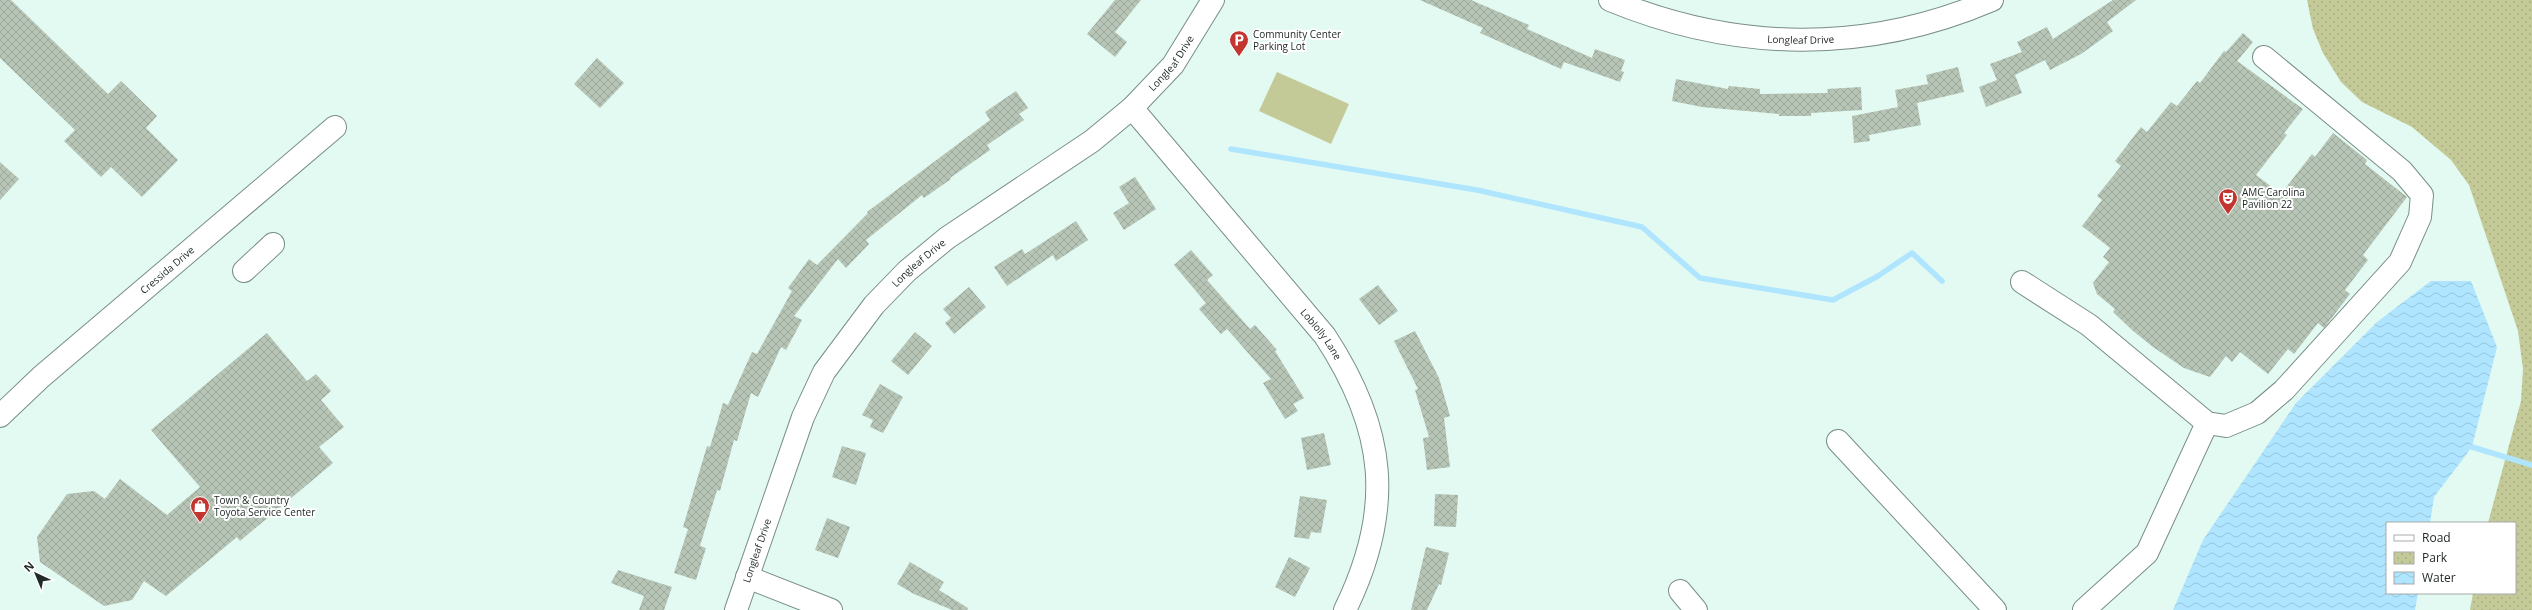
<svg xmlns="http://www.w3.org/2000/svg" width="2532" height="610" font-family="'Open Sans',sans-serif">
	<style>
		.green { fill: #c4ca97 }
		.park { fill: url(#park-dots) }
		.water { fill: url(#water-waves) }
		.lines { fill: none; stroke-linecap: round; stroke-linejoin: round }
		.stream { stroke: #afe5ff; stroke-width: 5.5 }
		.building { fill: url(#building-cross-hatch) }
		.minor-casing { stroke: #788e86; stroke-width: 24 }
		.minor { stroke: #fff; stroke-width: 22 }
		.labels { text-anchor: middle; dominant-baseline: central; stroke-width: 4; stroke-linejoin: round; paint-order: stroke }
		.poi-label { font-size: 10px; fill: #222b28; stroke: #fff; text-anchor: start }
		.street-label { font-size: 10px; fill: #222b28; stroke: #fff }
	</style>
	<defs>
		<pattern id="park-dots" width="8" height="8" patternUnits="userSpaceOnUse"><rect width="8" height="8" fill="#c4ca97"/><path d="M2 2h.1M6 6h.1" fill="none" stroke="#a8ae82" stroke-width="1.8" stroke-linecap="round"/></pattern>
		<pattern id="water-waves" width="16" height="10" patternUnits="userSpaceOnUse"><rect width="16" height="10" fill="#afe5ff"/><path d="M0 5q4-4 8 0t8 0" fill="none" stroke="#96c5db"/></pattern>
		<pattern id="building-cross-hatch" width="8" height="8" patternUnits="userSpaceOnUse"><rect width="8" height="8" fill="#b6c5b5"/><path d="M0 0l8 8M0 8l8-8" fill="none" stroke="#9ca99c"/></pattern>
	</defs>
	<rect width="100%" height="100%" fill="#e2faf1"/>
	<!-- green -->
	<path class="green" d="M1277 72 1349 104 1331 144 1259 111Z"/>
	<!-- park -->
	<path class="park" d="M2307 0H2532V610H2470L2473 593H2515V523H2488L2521 401 2523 369 2518 331 2469 185 2451 160 2412 127 2362 102 2341 82 2323 53 2313 29Z"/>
	<!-- water -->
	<path class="water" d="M2431 281H2471L2497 347 2472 447 2434 497 2430 523H2387V593H2418L2415 610H2173L2203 540 2296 403 2377 322Z"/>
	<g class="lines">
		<!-- stream -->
		<path class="stream" d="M1231 149 1477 190 1642 227 1700 278 1833 300 1878 276 1912 253 1942 281
			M2472 447 2532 465"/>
	</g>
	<!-- building -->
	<path class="building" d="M0 0H11L108 94 121 81 157 116 146 128 178 160 142 197 111 167 101 177 64 141 75 130 0 58Z
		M1115 0H1141L1115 32 1127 42 1115 57 1087 34Z
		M1420 0H1471L1529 25 1527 29 1592 58 1595 49 1625 60 1621 71 1624 72 1620 82 1564 62 1561 69 1480 33 1483 28Z
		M2113 0H2136L2107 22 2113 31 2081 54 2050 70 2045 60 2015 75 2022 93 1986 107 1979 87 1997 80 1990 64 2022 52 2017 42 2047 27 2053 39Z
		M2243 33 2253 42 2237 61 2303 109 2284 133 2287 135 2256 175 2281 194 2312 154 2315 157 2333 133 2367 160 2365 164 2407 197 2363 255 2368 260 2345 290 2350 294 2324 328 2318 323 2294 354 2288 349 2268 374 2240 352 2232 362 2226 356 2210 377 2184 368 2153 347 2132 330 2113 312 2115 309 2097 294 2093 283 2109 262 2103 257 2110 248 2082 226 2102 200 2097 196 2121 166 2115 161 2141 127 2147 132 2171 102 2177 106 2197 81 2200 83 2224 51 2226 52Z
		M597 58 624 83 600 108 574 84Z
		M1958 67 1964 92 1917 103 1921 125 1869 135 1870 141 1854 143 1852 116 1898 107 1895 90 1928 84 1926 75Z
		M1676 79 1728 89 1729 86 1760 89V94L1828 93 1827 89 1861 87 1862 110 1811 113V116H1779V114L1702 107 1672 101Z
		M1016 91 1028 108 1019 114 1024 120 987 145 990 150 950 178 951 179 924 198 922 195 866 240 869 244 846 268 838 259 794 316 802 320 786 350 781 347 758 397 751 393 737 441 734 440 720 491 717 490 700 546 706 548 696 580 674 573 688 529 683 527 707 446 710 447 723 403 728 405 752 352 757 354 792 291 788 288 809 259 817 265 868 213 867 212 990 120 985 112Z
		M0 162 19 179 0 200Z
		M1135 177 1156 209 1124 230 1113 213 1129 203 1119 187Z
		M1076 221 1088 240 1056 261 1053 255 1007 286 994 267 1022 249 1025 254Z
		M1191 250 1213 275 1207 280 1250 329 1255 325 1277 350 1275 351 1304 398 1293 404 1298 411 1285 419 1263 383 1271 379 1227 329 1221 334 1199 309 1206 303 1174 265Z
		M1378 285 1398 311 1379 325 1359 299Z
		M969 287 986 307 954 334 945 323 951 318 943 309Z
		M1415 331 1439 378 1450 416 1444 418 1450 467 1427 470 1423 438 1429 437 1415 390 1418 389 1394 341Z
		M915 332 932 346 908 375 891 361Z
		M267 333 307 381 316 374 331 391 321 400 344 427 319 447 333 463 240 541 237 537 166 596 144 581 132 600 104 606 40 562 37 537 67 494 94 491 105 499 120 479 167 515 200 487 151 430Z
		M880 384 903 397 883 433 870 427 873 420 862 415Z
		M1324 433 1331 465 1307 470 1301 438Z
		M842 446 866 453 856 485 832 477Z
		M1435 494 1458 495 1456 527 1434 526Z
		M1300 496 1327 500 1321 533 1311 532 1309 539 1294 537Z
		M827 518 850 527 838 558 815 550Z
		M1426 547 1449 553 1441 585 1439 584 1427 610H1411Z
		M1289 557 1310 568 1295 597 1275 587Z
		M910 562 944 582 939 590 968 608 967 610H952L914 594 897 584Z
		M618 570 672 587 664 610H639L644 596 611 583Z"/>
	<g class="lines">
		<defs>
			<g id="minor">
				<path id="s1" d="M1610 0C1736 52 1866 54 1992 0"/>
				<path id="s2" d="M1132 108 1325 336C1386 429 1395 508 1345 610"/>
				<path d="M244 271 273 244"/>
				<path d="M2022 282 2089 325 2207 423 2226 426 2257 413 2284 390 2400 262 2420 217 2422 195 2402 171 2264 57"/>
				<path id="s3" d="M0 416 41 377 335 127"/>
				<path d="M1838 441 1995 610"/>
				<path d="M747 577 831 610"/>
				<path d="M1680 591 1696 610"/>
				<path id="s4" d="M736 610 803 417 824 372 874 305 907 271 947 238 1092 141 1132 108 1173 65 1213 0"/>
				<path d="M2084 610 2147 553 2207 423"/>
			</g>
		</defs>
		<!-- minor casing -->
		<use href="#minor" class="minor-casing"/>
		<!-- minor -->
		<use href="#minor" class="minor"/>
	</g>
	<!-- icons -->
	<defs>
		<symbol id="parking-pin" viewBox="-11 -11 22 30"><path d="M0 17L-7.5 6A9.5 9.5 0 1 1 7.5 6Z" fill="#c33530" stroke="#fff"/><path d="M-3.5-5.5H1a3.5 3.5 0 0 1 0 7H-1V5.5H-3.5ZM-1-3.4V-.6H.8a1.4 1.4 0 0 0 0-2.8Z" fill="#fff"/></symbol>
		<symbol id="theatre-pin" viewBox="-11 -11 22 30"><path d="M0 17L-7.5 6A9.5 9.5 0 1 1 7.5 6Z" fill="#c33530" stroke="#fff"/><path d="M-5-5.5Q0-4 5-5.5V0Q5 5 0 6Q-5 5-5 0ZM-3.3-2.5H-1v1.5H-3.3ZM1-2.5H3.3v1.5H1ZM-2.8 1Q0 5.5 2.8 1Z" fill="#fff"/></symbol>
		<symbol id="shop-pin" viewBox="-11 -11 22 30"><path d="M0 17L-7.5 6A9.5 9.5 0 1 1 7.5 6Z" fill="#c33530" stroke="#fff"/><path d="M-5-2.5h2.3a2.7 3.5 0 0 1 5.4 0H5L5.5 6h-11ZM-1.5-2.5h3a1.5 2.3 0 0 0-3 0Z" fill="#fff"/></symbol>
	</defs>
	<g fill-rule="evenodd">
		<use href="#parking-pin" x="1228" y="29" width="22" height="30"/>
		<use href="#theatre-pin" x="2217" y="187" width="22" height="30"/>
		<use href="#shop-pin" x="189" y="495" width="22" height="30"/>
	</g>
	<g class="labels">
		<!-- poi labels -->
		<g class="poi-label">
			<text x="1253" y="34">Community Center<tspan x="1253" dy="12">Parking Lot</tspan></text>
			<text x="2242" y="192">AMC Carolina<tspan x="2242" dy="12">Pavilion 22</tspan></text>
			<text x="214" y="500">Town &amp; Country<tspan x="214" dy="12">Toyota Service Center</tspan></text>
		</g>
		<!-- street labels -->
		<g class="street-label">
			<text stroke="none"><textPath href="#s1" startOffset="196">Longleaf Drive</textPath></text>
			<text stroke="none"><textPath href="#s4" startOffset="723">Longleaf Drive</textPath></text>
			<text stroke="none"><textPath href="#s4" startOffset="399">Longleaf Drive</textPath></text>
			<text stroke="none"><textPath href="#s3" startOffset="222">Cressida Drive</textPath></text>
			<text stroke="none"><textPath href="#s2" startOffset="295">Loblolly Lane</textPath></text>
			<text stroke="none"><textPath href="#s4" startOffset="63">Longleaf Drive</textPath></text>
		</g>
	</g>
	<!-- legend -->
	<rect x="2386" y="522" width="130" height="72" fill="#ffffff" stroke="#a7aaa9"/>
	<rect x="2394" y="535" width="20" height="6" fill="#ffffff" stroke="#a7aaa9"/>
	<text x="2422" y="542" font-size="12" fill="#222b28">Road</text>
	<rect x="2394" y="552" width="20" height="12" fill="url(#park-dots)" stroke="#a7aaa9"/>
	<text x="2422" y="562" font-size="12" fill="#222b28">Park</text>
	<rect x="2394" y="572" width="20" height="12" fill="url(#water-waves)" stroke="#a7aaa9"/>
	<text x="2422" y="582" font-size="12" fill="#222b28">Water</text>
	<!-- north arrow -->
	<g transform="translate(36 574) rotate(316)" stroke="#ffffff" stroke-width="3" paint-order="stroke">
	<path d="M0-3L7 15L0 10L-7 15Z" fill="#222b28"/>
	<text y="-6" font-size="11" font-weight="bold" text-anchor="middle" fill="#222b28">N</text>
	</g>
</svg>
